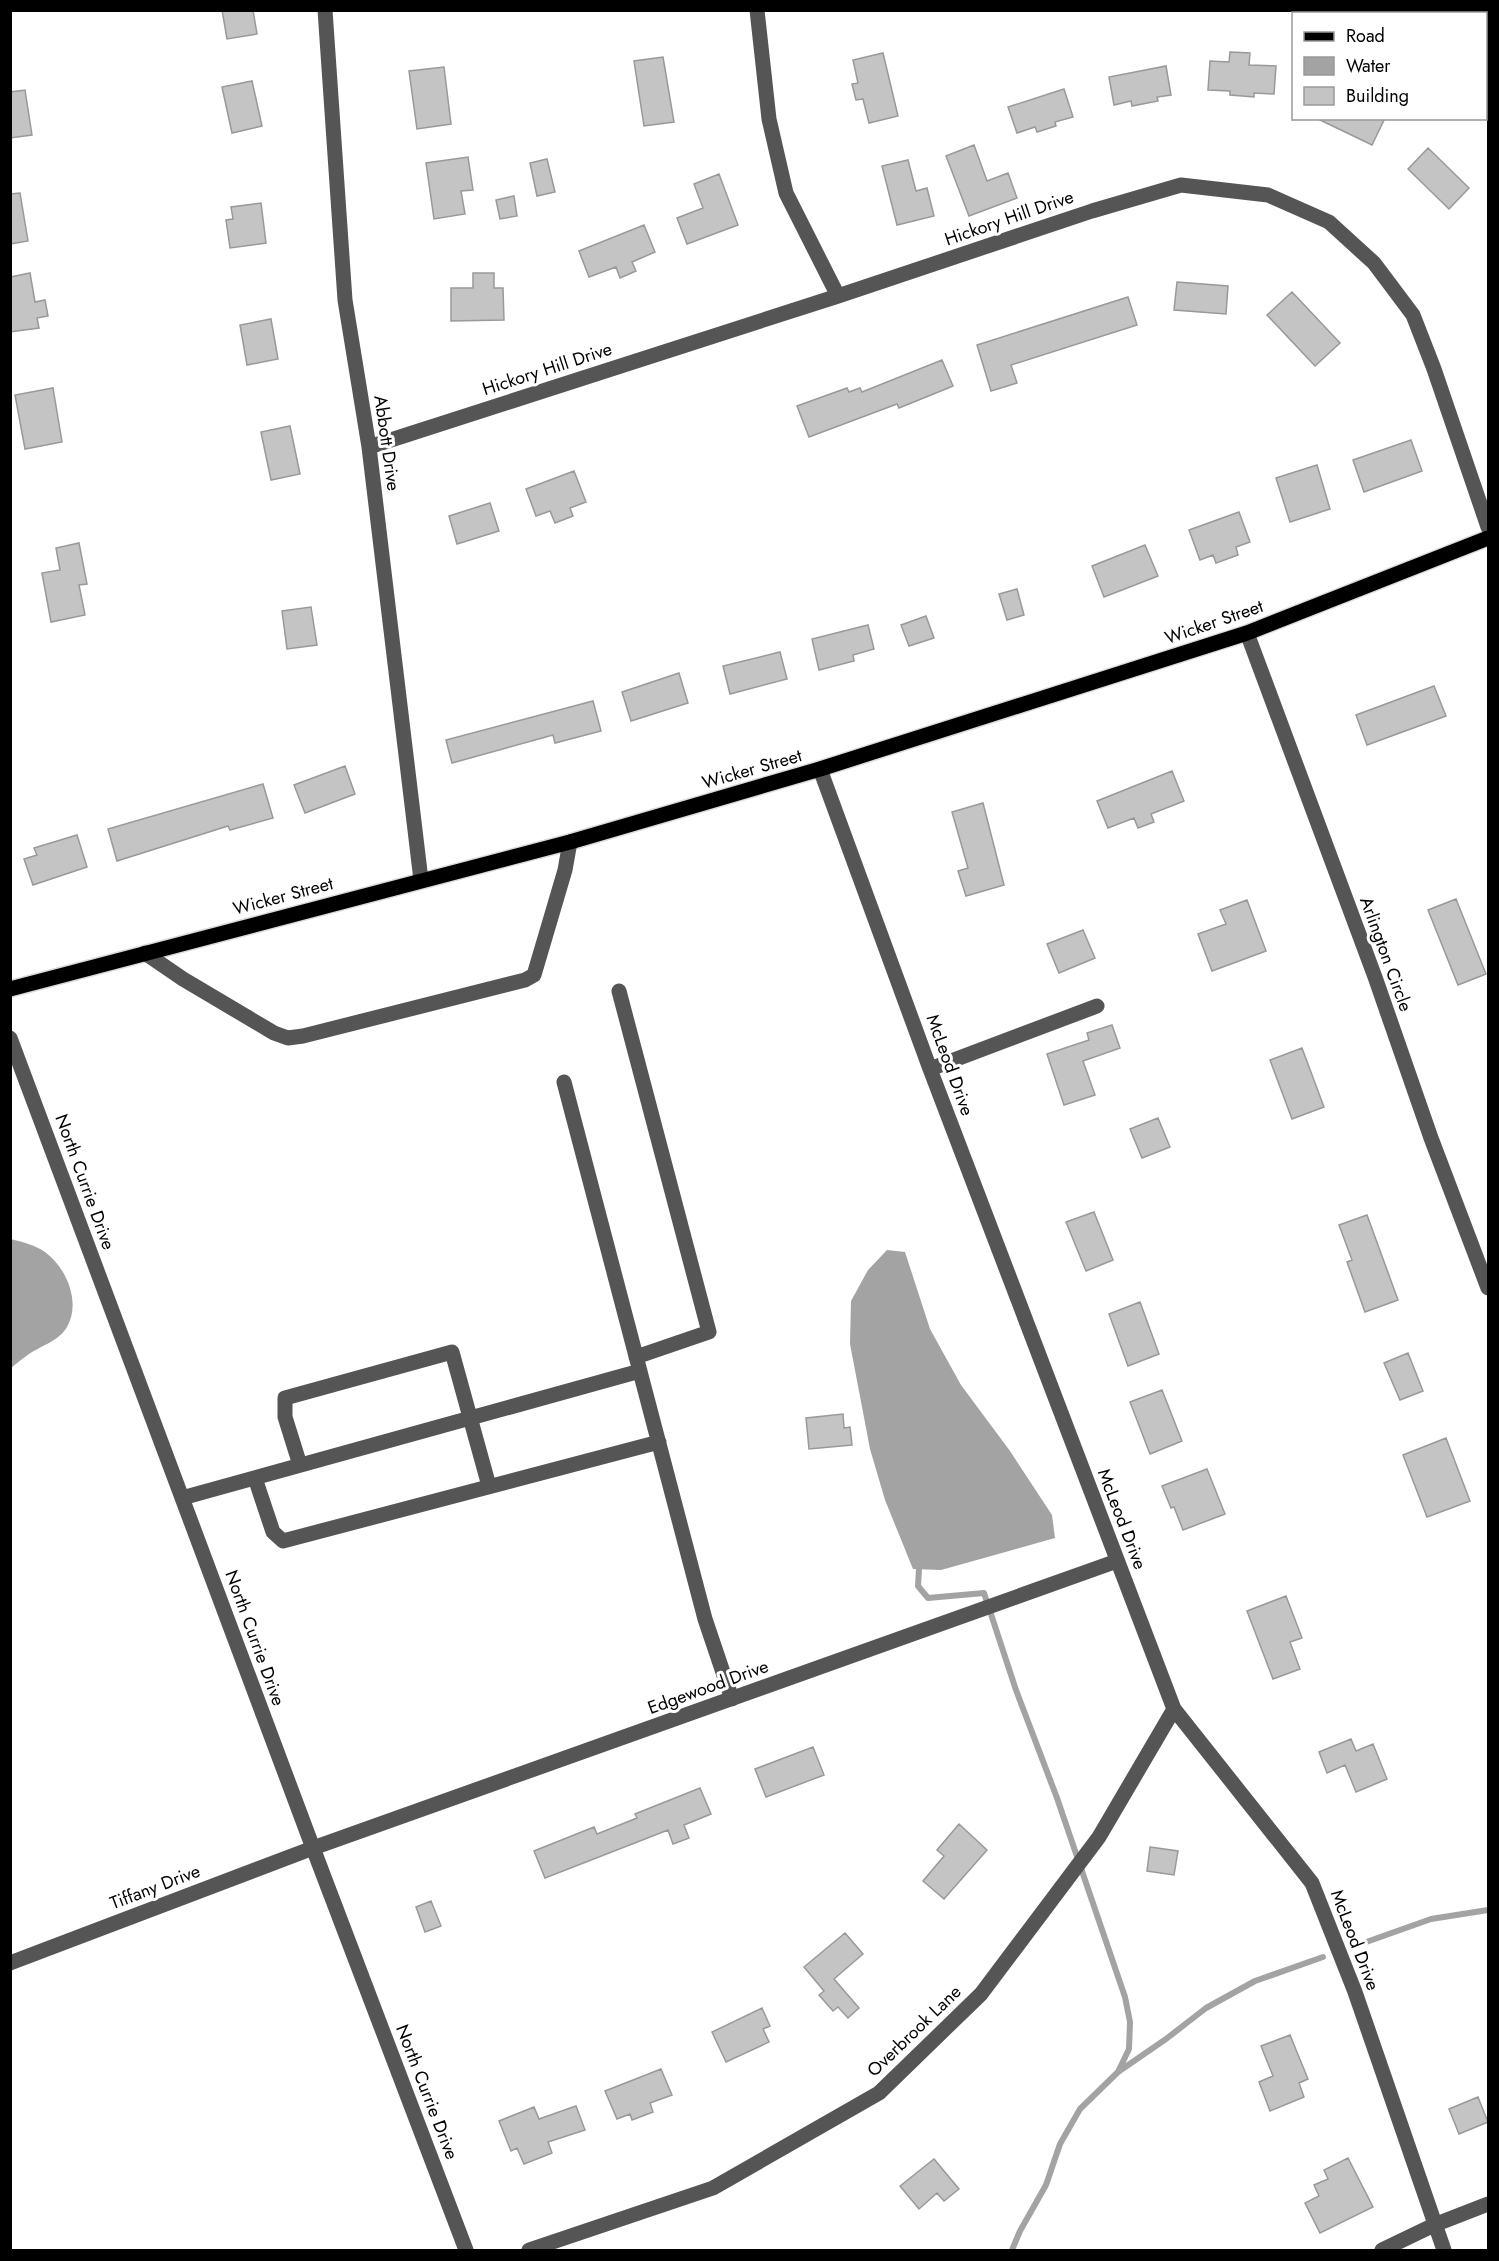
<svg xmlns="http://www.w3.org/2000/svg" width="1499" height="2261" font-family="Jost,sans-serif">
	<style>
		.water { fill: #a3a3a3 }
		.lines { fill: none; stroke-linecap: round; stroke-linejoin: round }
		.stream { stroke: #a3a3a3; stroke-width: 6 }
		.building { fill: #c4c4c4; stroke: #999; stroke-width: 1.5 }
		.major-casing { stroke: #dbdbdb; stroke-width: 18 }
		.minor { stroke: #555; stroke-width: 15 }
		.major { stroke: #000; stroke-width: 15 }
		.labels { text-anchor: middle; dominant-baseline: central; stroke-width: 6; stroke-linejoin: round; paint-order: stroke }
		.street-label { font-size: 18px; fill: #000; stroke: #fff }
	</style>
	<rect width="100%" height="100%" fill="#fff"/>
	<!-- water -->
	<path class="water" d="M11 1239C22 1242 35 1245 45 1252 67 1268 81 1303 67 1327 60 1340 41 1346 29 1354 23 1358 17 1363 11 1368Z
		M887 1250 905 1252 930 1329 961 1385 1010 1451 1052 1515 1055 1538 941 1570 913 1569 885 1500 870 1449 850 1344 851 1301 868 1270Z"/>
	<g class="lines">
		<!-- stream -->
		<path class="stream" d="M919 1569 918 1586 928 1598 984 1593 1016 1690 1057 1798 1125 1997 1130 2022 1129 2049 1118 2072
			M1355 1946 1431 1919 1488 1910
			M1012 2250 1020 2231 1046 2185 1060 2144 1080 2109 1118 2072 1166 2039 1206 2008 1255 1981 1323 1957"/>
	</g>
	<!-- building -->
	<path class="building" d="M222 10H253L257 34 227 39Z
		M1230 52 1250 53 1249 65 1276 66 1274 94 1254 93V97L1230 95V91L1208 90 1210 61 1229 62Z
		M883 53 898 116 869 123 863 99 856 100 852 84 858 83 853 60Z
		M663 57 674 122 644 126 634 61Z
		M1166 66 1171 95 1157 97 1158 101 1132 106 1131 101 1114 105 1109 77Z
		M444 67 451 124 417 129 409 71Z
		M252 81 262 126 232 133 222 87Z
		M1064 89 1073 117 1055 122 1056 126 1037 132 1035 127 1017 133 1008 107Z
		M25 90 32 135 10 138V92Z
		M1316 118H1385L1372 145Z
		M974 145 987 181 1008 173 1017 198 969 216 946 156Z
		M1428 148 1469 188 1449 209 1408 169Z
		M468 157 473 190 461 191 465 214 434 219 426 163Z
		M547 159 555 192 537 196 530 163Z
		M908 160 916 191 927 188 934 216 897 225 882 166Z
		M719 174 738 225 687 244 677 218 703 208 694 184Z
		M20 193 28 241 10 244V194Z
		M514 196 517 216 500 219 496 200Z
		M261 203 266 243 230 248 226 220 233 219 231 207Z
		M644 225 655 252 632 262 636 271 620 278 616 267 589 277 579 251Z
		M30 273 35 302 45 300 48 316 37 318 39 328 10 332V277Z
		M473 273H494V288H503L504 320 451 321V288H473Z
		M1177 282 1228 286 1226 314 1174 310Z
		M1292 292 1340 343 1315 366 1267 315Z
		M1128 297 1137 325 1011 365 1017 383 991 391 977 345Z
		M271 319 278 359 247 365 240 325Z
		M942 360 953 386 899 408 897 404 809 437 797 406 847 388 849 392 860 388 862 392Z
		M53 388 62 442 25 449 15 395Z
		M290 426 300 474 271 480 261 432Z
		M1411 440 1422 471 1364 492 1353 460Z
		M1317 465 1330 509 1290 522 1276 478Z
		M574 471 586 502 570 508 573 516 555 523 550 511 536 516 526 489Z
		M490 503 499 531 457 544 449 516Z
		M1239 512 1250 542 1236 547 1238 555 1216 563 1213 555 1200 560 1189 530Z
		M79 543 87 584 79 585 85 615 51 622 42 573 60 570 56 548Z
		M1145 545 1158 576 1104 597 1092 566Z
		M1017 589 1024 615 1007 620 999 594Z
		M311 607 317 645 287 649 282 611Z
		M926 616 934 638 909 646 901 625Z
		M868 625 874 649 853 655 854 661 819 670 812 639Z
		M780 652 787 679 730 694 723 666Z
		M679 673 688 703 631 721 622 692Z
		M1434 686 1446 716 1367 745 1356 715Z
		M593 701 601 731 555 743 553 735 452 763 446 740Z
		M345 766 355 794 305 813 294 785Z
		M1172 771 1184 801 1151 814 1154 822 1138 828 1134 818 1108 828 1097 801Z
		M263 784 273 818 230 830 228 826 117 861 108 829Z
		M983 803 1004 885 966 896 958 871 968 868 952 812Z
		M77 835 87 867 33 885 24 859 37 855 34 848Z
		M1456 899 1486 974 1458 985 1428 910Z
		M1247 900 1266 951 1212 971 1198 934 1226 924 1220 910Z
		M1083 930 1095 958 1059 973 1047 944Z
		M1112 1025 1120 1048 1083 1061 1095 1095 1064 1105 1047 1054 1089 1040 1087 1033Z
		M1302 1048 1324 1107 1292 1119 1270 1060Z
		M1158 1118 1170 1147 1142 1158 1130 1129Z
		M1094 1212 1113 1260 1086 1271 1066 1222Z
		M1367 1215 1398 1300 1365 1312 1347 1262 1352 1260 1339 1225Z
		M1140 1302 1159 1354 1128 1366 1109 1314Z
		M1408 1353 1423 1391 1400 1400 1384 1363Z
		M1162 1390 1182 1441 1150 1454 1130 1402Z
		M843 1414 844 1428 850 1427 852 1445 809 1449 806 1418Z
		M1446 1438 1470 1501 1427 1517 1403 1455Z
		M1207 1469 1225 1514 1183 1530 1174 1507 1171 1508 1162 1486Z
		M1286 1596 1302 1638 1290 1642 1300 1669 1273 1679 1247 1611Z
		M1351 1739 1356 1751 1373 1744 1387 1779 1356 1792 1345 1765 1327 1773 1319 1752Z
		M813 1747 824 1775 766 1797 755 1769Z
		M700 1788 711 1814 684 1825 689 1838 673 1844 668 1830 545 1878 534 1851 594 1827 597 1834 637 1818 635 1814Z
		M959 1824 987 1850 944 1899 923 1881 944 1856 937 1850Z
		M1150 1847 1178 1851 1174 1875 1147 1871Z
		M431 1901 441 1926 425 1932 416 1907Z
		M845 1933 863 1954 834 1979 859 2008 848 2018 838 2007 833 2011 819 1995 824 1991 804 1967Z
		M762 2008 770 2026 763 2029 769 2042 726 2062 712 2032Z
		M1290 2035 1308 2079 1299 2083 1304 2097 1270 2111 1259 2082 1273 2076 1261 2046Z
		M661 2069 672 2095 650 2103 653 2112 632 2120 630 2114 617 2119 605 2091Z
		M1478 2097 1488 2122 1459 2134 1449 2109Z
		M576 2106 585 2130 548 2142 552 2153 524 2164 517 2148 511 2151 499 2121 534 2107 539 2119Z
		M1348 2158 1373 2207 1320 2233 1305 2203 1319 2196 1314 2185 1328 2179 1324 2170Z
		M934 2159 959 2189 944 2201 937 2193 919 2209 900 2186Z"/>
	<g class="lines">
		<defs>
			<path id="major" d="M10 989 570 842 820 769 1247 633 1488 538"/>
		</defs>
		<!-- major casing -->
		<use href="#major" class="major-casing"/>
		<!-- minor -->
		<path class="minor" d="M325 10 345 300 369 447 421 880
			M757 10 769 119 786 193 838 296
			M369 447 838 296 1092 211 1181 185 1268 195 1329 222 1374 263 1413 315 1434 369 1488 527
			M1247 633 1375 977 1431 1138 1488 1288
			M820 769 930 1069 1174 1709 1312 1883 1355 1992 1444 2250
			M145 953 183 979 274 1033 288 1038 303 1036 525 980 534 975 565 870 570 842
			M619 991 709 1332 636 1357
			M10 1038 313 1848 466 2250
			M930 1069 1097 1006
			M564 1082 705 1619 732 1699
			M300 1465 285 1417V1398L452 1352 489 1486
			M255 1478 273 1532 283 1541 659 1442
			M182 1498 640 1371
			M10 1963 313 1848 1117 1561
			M529 2250 713 2188 879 2093 981 1994 1099 1837 1174 1709
			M1382 2250 1434 2225 1488 2204"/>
		<!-- major -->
		<use href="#major" class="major"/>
	</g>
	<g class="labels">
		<!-- street labels -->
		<g class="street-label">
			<text transform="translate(1009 218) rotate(-19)">Hickory Hill Drive</text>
			<text transform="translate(547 369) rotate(-18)">Hickory Hill Drive</text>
			<text transform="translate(387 443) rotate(82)">Abbott Drive</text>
			<text transform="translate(1214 622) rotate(-19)">Wicker Street</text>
			<text transform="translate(752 769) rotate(-16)">Wicker Street</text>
			<text transform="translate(283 896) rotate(-15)">Wicker Street</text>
			<text transform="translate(1386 954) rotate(70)">Arlington Circle</text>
			<text transform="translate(950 1065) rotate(70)">McLeod Drive</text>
			<text transform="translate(85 1182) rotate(70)">North Currie Drive</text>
			<text transform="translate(1122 1519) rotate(69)">McLeod Drive</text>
			<text transform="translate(255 1638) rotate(70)">North Currie Drive</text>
			<text transform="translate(708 1687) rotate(-20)">Edgewood Drive</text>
			<text transform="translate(155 1887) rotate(-21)">Tiffany Drive</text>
			<text transform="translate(1355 1940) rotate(69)">McLeod Drive</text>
			<text transform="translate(914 2031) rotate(-44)">Overbrook Lane</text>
			<text transform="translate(427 2092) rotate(69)">North Currie Drive</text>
		</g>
	</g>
	<!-- border -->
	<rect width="1499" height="2261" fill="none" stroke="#000000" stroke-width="24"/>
	<!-- legend -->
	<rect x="1292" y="12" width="195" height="108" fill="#ffffff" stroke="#999999" stroke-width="1.5"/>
	<rect x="1304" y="32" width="30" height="9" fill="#000000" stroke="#999999" stroke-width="1.5"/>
	<text x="1346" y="42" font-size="18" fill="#000000">Road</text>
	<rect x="1304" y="57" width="30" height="18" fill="#a3a3a3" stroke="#999999" stroke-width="1.5"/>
	<text x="1346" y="72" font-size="18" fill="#000000">Water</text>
	<rect x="1304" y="87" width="30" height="18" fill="#c4c4c4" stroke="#999999" stroke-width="1.5"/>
	<text x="1346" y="102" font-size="18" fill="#000000">Building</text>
</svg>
